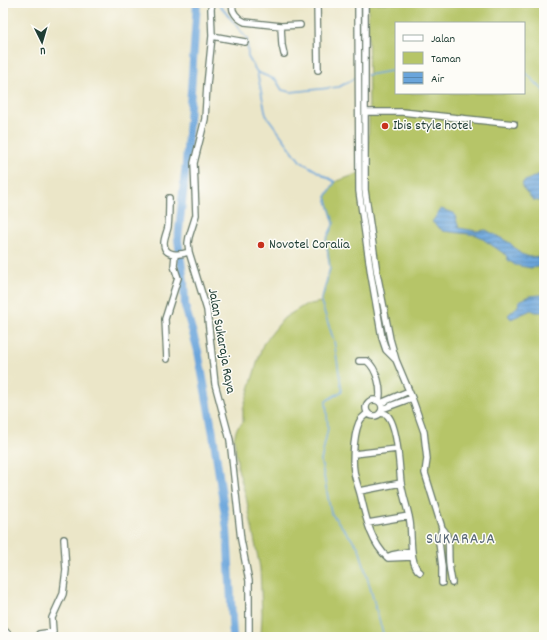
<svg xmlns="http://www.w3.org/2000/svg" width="547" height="640" font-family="Dekko,sans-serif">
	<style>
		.green { fill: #b6c567; stroke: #6a814e; fill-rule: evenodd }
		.water { fill: url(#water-rules); stroke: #447188 }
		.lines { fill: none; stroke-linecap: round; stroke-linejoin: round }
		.stream { stroke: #6aa5db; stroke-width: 1.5 }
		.river { stroke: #6aa5db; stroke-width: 8 }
		.minor-casing { stroke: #667868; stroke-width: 8 }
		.minor { stroke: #fff; stroke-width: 5.5 }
		.poi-dot { fill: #c8321e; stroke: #fdfcf7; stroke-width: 1.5 }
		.labels { text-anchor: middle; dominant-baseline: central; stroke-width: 3; stroke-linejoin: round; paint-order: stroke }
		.poi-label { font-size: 14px; fill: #1f3d34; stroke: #fdfcf7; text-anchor: start }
		.street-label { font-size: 14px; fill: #1f3d34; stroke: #fdfcf7 }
		.quarter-label { font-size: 16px; letter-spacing: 1px; fill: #586877; stroke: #fdfcf7 }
	</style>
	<defs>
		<pattern id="water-rules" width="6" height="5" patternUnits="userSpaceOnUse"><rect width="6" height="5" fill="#6aa5db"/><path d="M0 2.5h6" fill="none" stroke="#5788b2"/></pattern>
	</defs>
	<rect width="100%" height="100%" fill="#fdfcf7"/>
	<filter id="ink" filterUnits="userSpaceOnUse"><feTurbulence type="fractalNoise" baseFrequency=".025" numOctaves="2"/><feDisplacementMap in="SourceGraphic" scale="8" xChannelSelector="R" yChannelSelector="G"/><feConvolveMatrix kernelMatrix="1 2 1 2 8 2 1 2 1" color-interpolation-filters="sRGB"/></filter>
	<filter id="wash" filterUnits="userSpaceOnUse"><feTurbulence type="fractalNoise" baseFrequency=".012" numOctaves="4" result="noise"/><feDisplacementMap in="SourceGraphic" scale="16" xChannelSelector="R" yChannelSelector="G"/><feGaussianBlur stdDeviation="0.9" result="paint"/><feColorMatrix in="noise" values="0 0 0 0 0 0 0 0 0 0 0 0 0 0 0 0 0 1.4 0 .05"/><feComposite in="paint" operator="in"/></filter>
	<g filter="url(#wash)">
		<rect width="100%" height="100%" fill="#ebe6c8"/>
		<!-- green -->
		<path class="green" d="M368 3H544V637H261L262 613 260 568 246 497 238 469 234 438 237 428 243 422V409L263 344 284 318 305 305 321 302 330 268 326 240 334 223 326 197 335 182 368 170 369 113ZM396 23H524V93H396Z"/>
		<!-- water -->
		<path class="water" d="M544 172V202L533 200 522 187 523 182Z
			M441 209 454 213 459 228 476 231 486 230 510 243 521 254 530 257 542 256 544 257V266L531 268 515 265 508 260 506 255 477 235 443 231 432 222Z
			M540 295H544V312H536L531 310 511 319 508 315 518 306 519 301 530 296Z"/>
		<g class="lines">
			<!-- stream -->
			<path class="stream" d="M217 3 223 9 247 39 248 57 257 72 276 80 282 90 291 92 339 87 357 77
				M257 72 266 115 300 161 335 182 326 197 334 223 326 240 330 268 321 302 334 341 342 391 326 401 328 428 321 461 331 513 359 548 384 637
				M524 74H527L544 91
				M367 75 391 71 396 73"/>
			<!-- river -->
			<path class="river" d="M197 3 186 164 178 240 184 281 185 306 198 351 213 434 227 529 233 637"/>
		</g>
	</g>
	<g filter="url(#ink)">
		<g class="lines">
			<defs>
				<path id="minor" d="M212 3 211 9 212 36 207 85 205 119 194 163 196 215 189 237 188 243 189 252 207 310 215 384 230 440 241 540 249 581V637
					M233 3C230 11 238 19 245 22L281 26 300 25
					M317 3 318 70
					M358 3 359 191 371 275 382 338 386 350 396 360
					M365 3V190L377 273 390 339 396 360 412 398 424 432 427 459 425 473 442 528 439 542 442 567V583
					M281 26 282 45 284 54
					M212 36 245 42
					M366 112H402L514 124
					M169 198C169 208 169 218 168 227 167 232 164 238 164 243 164 257 180 255 189 252
					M167 359 165 319 178 278 174 266 175 255
					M359 361H367C377 369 382 389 379 401
					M366 408a8 8 0 1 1 16 0a8 8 0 1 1-16 0Z
					M381 403 409 391
					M382 409 412 398
					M368 413C365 415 363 417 361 419 354 429 352 459 354 471 355 480 359 488 361 497 366 518 371 543 388 558L412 557
					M380 413 386 414C398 423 399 467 401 483 403 496 408 509 410 522 412 534 409 565 420 572
					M354 454 397 449
					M360 491 401 483
					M368 523 409 516
					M442 528C451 537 448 549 449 561 449 568 451 576 452 583
					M387 557 392 555 412 551
					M3 629 11 637
					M37 637 39 634 53 632 52 618 63 594 66 570 64 539"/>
			</defs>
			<!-- minor casing -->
			<use href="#minor" class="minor-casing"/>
			<!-- minor -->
			<use href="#minor" class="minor"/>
		</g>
	</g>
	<!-- markers -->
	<g class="poi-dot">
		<circle cx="385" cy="126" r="4"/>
		<circle cx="261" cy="245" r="4"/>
	</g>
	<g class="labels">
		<!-- poi labels -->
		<g class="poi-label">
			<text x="393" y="126">Ibis style hotel</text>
			<text x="269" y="245">Novotel Coralia</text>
		</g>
		<!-- street labels -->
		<g class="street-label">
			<text transform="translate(221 341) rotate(80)">Jalan Sukaraja Raya</text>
		</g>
		<!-- quarter labels -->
		<g class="quarter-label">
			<text x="461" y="539">SUKARAJA</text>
		</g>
	</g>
	<!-- margin -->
	<rect width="547" height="640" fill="none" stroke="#fdfcf7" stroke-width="16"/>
	<!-- legend -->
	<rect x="395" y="22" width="130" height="72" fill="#fdfcf7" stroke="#a4b0a9"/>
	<rect x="403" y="35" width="20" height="6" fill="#ffffff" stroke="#a4b0a9"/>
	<text x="431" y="42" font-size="12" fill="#1f3d34">Jalan</text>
	<rect x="403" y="52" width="20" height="12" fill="#b6c567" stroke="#a4b0a9"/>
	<text x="431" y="62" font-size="12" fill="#1f3d34">Taman</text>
	<rect x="403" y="72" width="20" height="12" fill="url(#water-rules)" stroke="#a4b0a9"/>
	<text x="431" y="82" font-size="12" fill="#1f3d34">Air</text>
	<!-- north arrow -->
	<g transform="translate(42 42) rotate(175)" stroke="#fdfcf7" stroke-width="3" paint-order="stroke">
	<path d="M0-3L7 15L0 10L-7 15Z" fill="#1f3d34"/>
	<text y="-6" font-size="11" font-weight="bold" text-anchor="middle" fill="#1f3d34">U</text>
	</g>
</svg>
